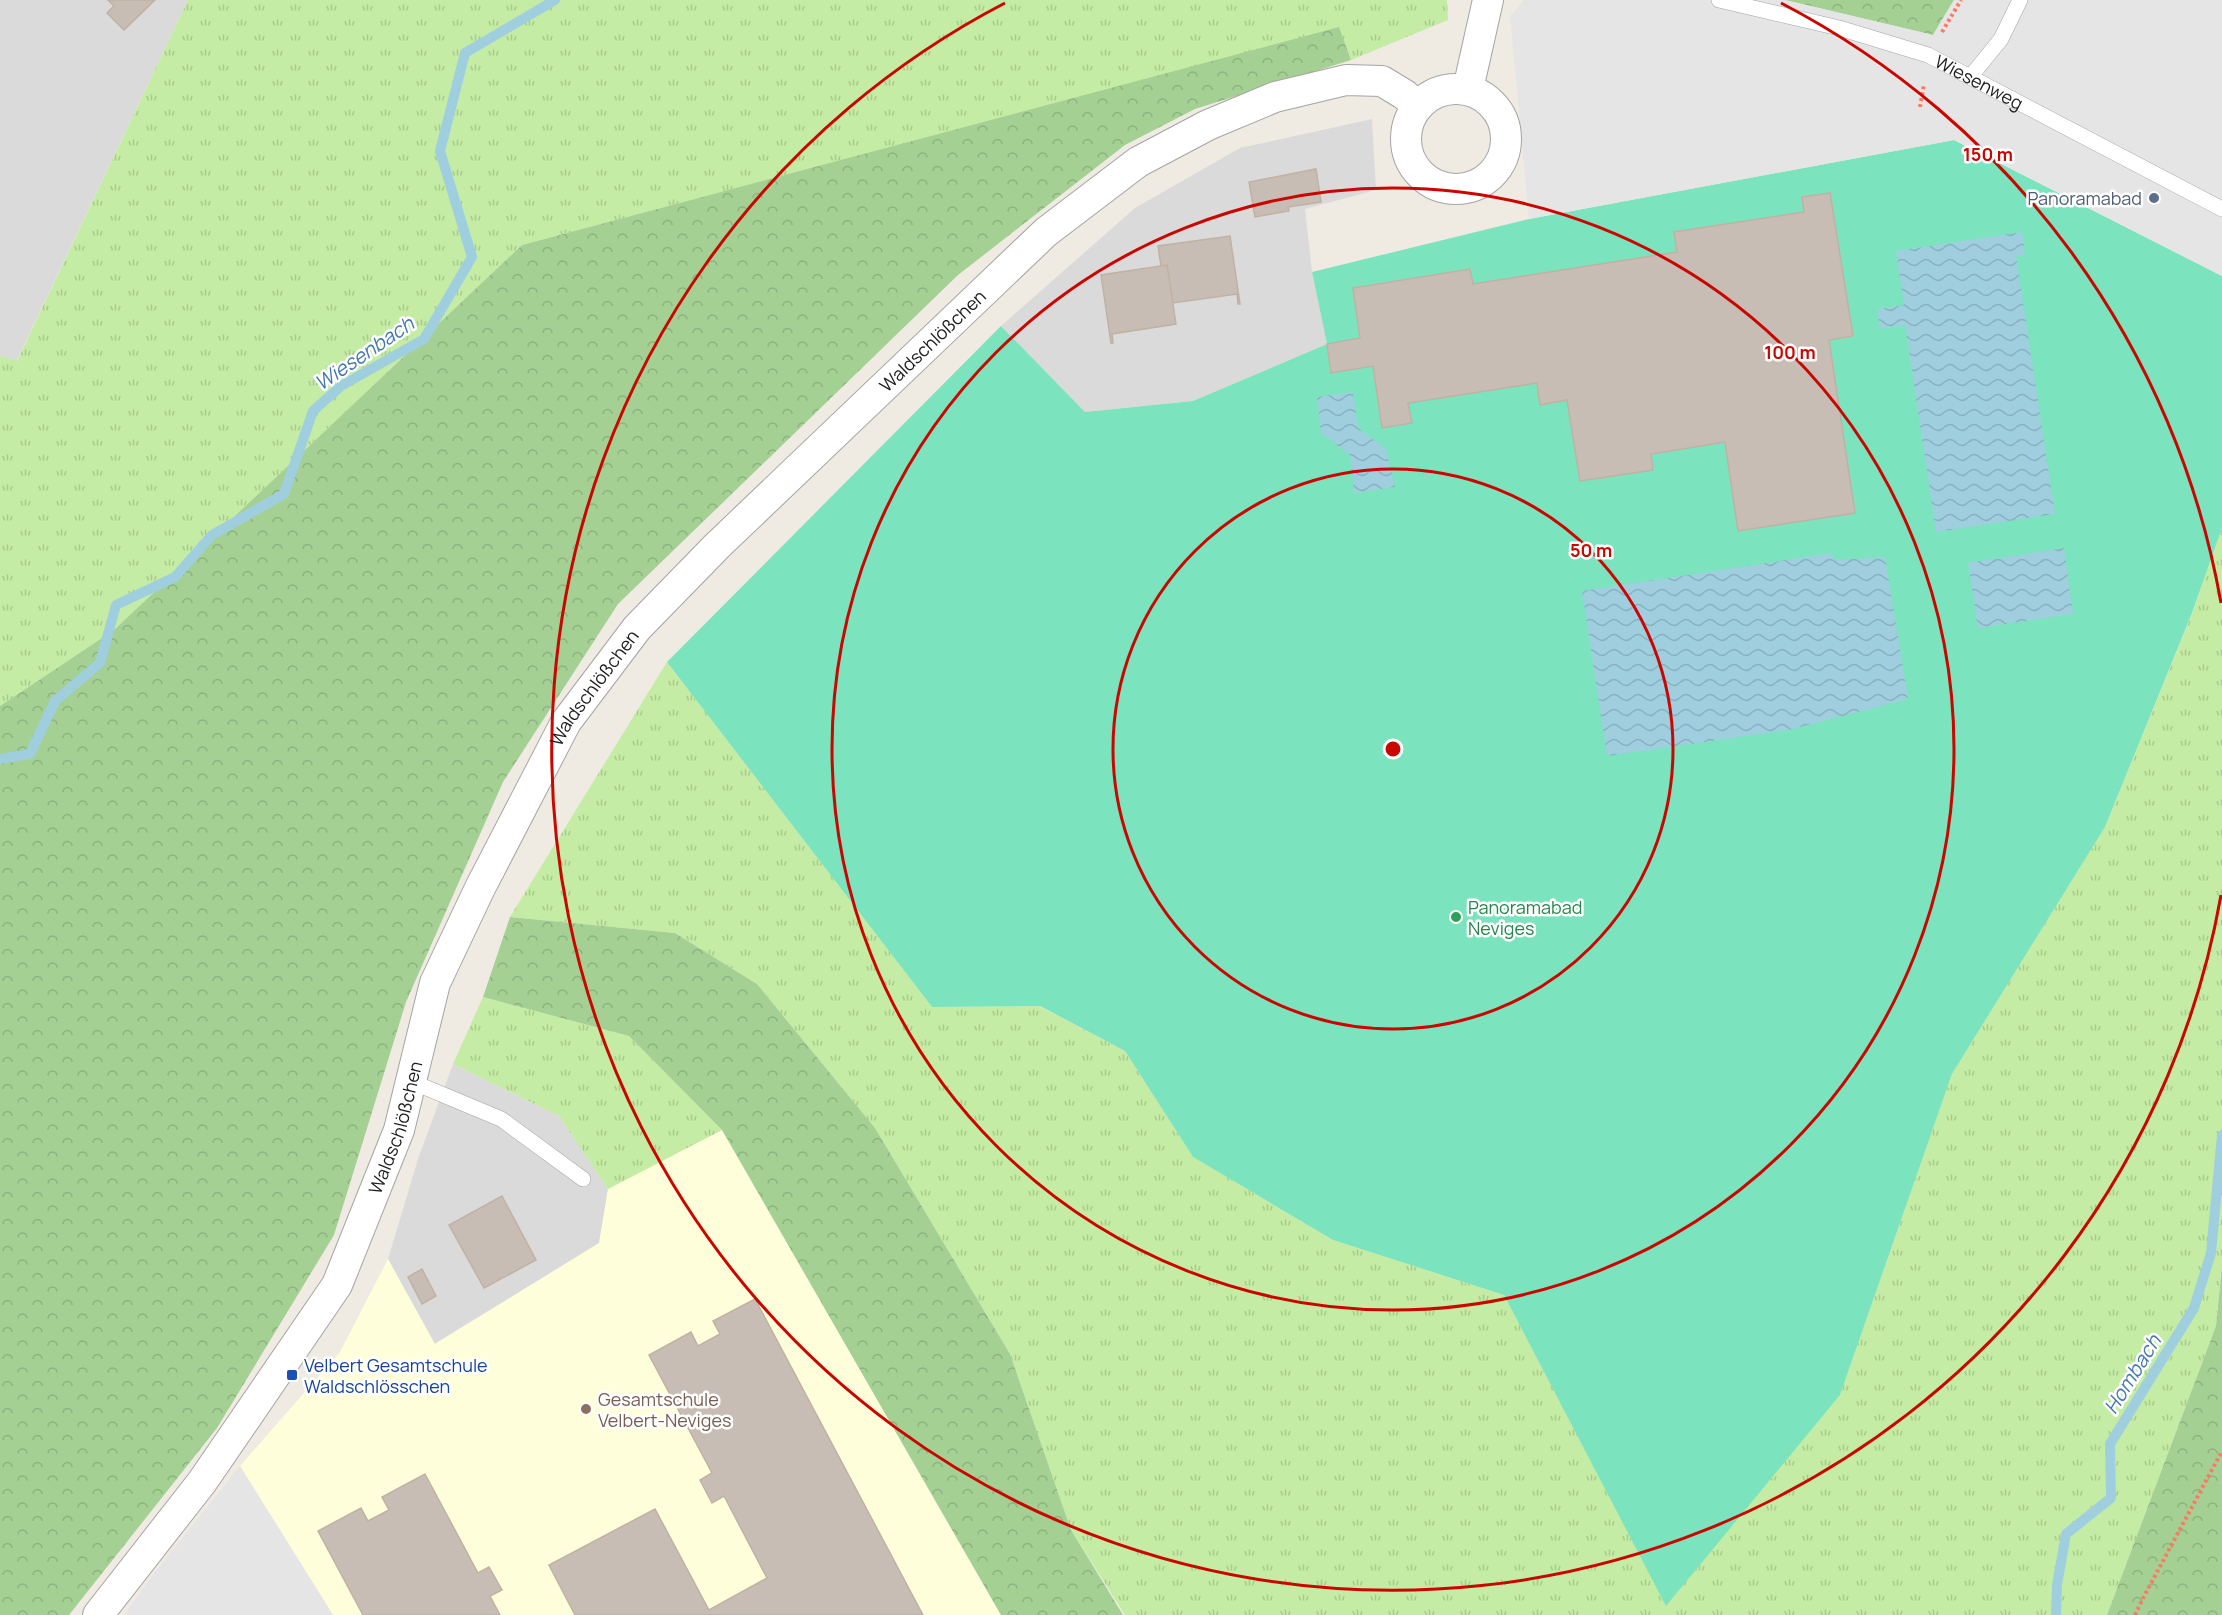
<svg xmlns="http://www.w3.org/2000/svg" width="2222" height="1615" font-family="Manrope,sans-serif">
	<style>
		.residential { fill: #dbdada }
		.education { fill: #feffda }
		.grass { fill: url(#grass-tufts) }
		.forest { fill: url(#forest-crowns) }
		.pitch { fill: #7be3be }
		.parking { fill: #e5e5e5 }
		.water { fill: url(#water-waves) }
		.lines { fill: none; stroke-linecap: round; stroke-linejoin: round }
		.stream { stroke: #9fcfdf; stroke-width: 10 }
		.building { fill: #c7bdb5; stroke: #c1b1a3; stroke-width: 1.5 }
		.lane-casing { stroke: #a4a4a4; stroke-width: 16 }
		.street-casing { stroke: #a4a4a4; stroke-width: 32 }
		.path { stroke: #ff7862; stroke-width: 4; stroke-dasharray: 3 3; stroke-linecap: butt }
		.lane { stroke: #fff; stroke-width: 15 }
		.street { stroke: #fff; stroke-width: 30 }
		.ring { fill: none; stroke: #c90600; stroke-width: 3 }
		.service-dot { fill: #5c6f8a; stroke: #fff; stroke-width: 2 }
		.leisure-dot { fill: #2e9e5b; stroke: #fff; stroke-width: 2 }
		.transit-dot { fill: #1a4fb4; stroke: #fff; stroke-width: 2 }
		.education-dot { fill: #8d6e63; stroke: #fff; stroke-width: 2 }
		.labels { text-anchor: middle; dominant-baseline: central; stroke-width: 5; stroke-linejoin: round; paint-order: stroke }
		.street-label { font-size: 18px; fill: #1d1d1d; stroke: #fff }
		.service-label { font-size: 18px; fill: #4e5e75; stroke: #fff; text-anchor: end }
		.leisure-label { font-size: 18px; fill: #27864d; stroke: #fff; text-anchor: start }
		.transit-label { font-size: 18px; fill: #164399; stroke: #fff; text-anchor: start }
		.education-label { font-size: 18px; fill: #785e54; stroke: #fff; text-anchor: start }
		.water-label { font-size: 20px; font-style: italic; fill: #4477b1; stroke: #fff }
		.centre { fill: #c90600; stroke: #fff; stroke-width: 3 }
		.ring-label { font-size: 18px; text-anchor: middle; font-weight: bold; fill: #c90600; stroke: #fff; stroke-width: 5; stroke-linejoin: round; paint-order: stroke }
	</style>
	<defs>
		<pattern id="grass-tufts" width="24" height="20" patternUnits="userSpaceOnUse" patternTransform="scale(1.5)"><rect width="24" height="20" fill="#c5eca4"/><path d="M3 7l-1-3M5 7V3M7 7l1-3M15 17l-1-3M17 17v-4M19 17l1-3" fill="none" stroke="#a9ca8d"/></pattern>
		<pattern id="forest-crowns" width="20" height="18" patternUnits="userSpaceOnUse" patternTransform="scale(1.5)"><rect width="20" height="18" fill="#a4d094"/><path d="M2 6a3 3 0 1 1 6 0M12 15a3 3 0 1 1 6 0" fill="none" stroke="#8db27f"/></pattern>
		<pattern id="water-waves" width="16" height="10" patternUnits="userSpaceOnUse" patternTransform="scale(1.5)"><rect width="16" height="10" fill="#9fcfdf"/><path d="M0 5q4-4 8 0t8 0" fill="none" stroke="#88b1bf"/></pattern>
	</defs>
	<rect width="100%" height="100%" fill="#efebe2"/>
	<!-- residential -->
	<path class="residential" d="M0 0H188L16 362 0 356Z
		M1372 119 1376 190 1305 209 1312 272 1327 344 1193 401 1085 412 1001 326 1135 208 1240 148Z
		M453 1064 559 1116 608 1189 600 1243 434 1344 388 1259 418 1159Z"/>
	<!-- education -->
	<path class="education" d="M722 1130 1001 1615H333L240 1466 340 1352 388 1259 435 1344 599 1243 608 1189Z"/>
	<!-- grass -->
	<path class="grass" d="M188 0H1447L1448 20 1351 60 1339 28 522 245 114 630 0 706V356L17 361Z
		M2222 528V1266L2216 1326 2107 1615H1125L1071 1530 1010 1354 875 1128 757 984 675 933 510 917 667 662 932 1007 1039 1006 1125 1051 1193 1157 1333 1240 1504 1295 1666 1605 1840 1395 1952 1074 2105 827 2192 614Z
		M483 997 629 1036 722 1130 608 1189 559 1116 453 1064Z"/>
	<!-- forest -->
	<path class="forest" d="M1785 0H1954L1933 35Z
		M1339 27 1351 60 1195 109 1125 145 958 275 618 604 503 782 406 1002 334 1235 217 1428 69 1615H0V706L114 630 522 245Z
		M510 917 675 933 757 984 875 1128 1010 1354 1071 1530 1123 1615H1001L722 1130 629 1036 483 997Z
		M2222 1266V1615H2107L2216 1326Z"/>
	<!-- pitch -->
	<path class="pitch" d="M1954 140 2222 276V528L2192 613 2105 827 1952 1074 1840 1395 1666 1606 1504 1295 1333 1240 1193 1157 1125 1051 1040 1006 932 1007 667 662 1001 326 1085 412 1193 401 1327 344 1312 272 1529 219Z"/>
	<!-- parking -->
	<path class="parking" d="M1524 0H1785L1933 35 1954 0H2222V276L1954 140 1529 219 1510 16Z
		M240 1466 333 1615H124L151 1577Z"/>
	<!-- water -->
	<path class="water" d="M2022 232 2025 254 2016 256 2055 514 1936 532 1905 325 1880 329 1877 309 1904 305 1896 251Z
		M1353 392 1358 428 1386 449 1395 487 1354 493 1350 455 1321 433 1317 397Z
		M2064 548 2073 614 1978 628 1968 563Z
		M1832 553 1833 560 1885 557 1908 699 1789 730 1607 756 1582 591Z"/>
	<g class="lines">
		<!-- stream -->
		<path class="stream" d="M0 759 30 754 55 701 100 663 116 605 175 577 212 535 284 494 313 411 341 386 424 339 472 257 440 151 465 53 555 0
			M2056 1615 2057 1585 2066 1534 2111 1498 2110 1444 2194 1308 2211 1253 2222 1135"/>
	</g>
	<!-- building -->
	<path class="building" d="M108 0H155L124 30 107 13 114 6Z
		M1316 169 1321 202 1288 207 1289 211 1255 217 1249 182Z
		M1830 193 1853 336 1829 340 1855 513 1738 531 1725 442 1651 454 1653 470 1580 481 1567 400 1540 405 1537 383 1408 403 1412 423 1382 428 1373 366 1331 373 1327 344 1360 338 1353 288 1470 269 1473 284 1677 252 1674 232 1804 212 1802 197Z
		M1230 236 1240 304H1238L1237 294 1173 303 1167 265 1161 266 1158 246Z
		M1167 265 1176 324 1112 334 1113 343H1111L1101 275Z
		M502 1196 536 1260 484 1288 449 1225Z
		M422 1269 436 1296 422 1304 408 1277Z
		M755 1299 923 1615H575L549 1565 655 1509 709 1610 767 1578 724 1496 712 1503 700 1480 712 1473 649 1355 691 1332 698 1346 720 1334 713 1321Z
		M425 1474 478 1573 489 1567 502 1590 490 1596 500 1615H363L318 1531 361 1508 368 1521 389 1510 382 1497Z"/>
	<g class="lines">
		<defs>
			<g id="lane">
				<path id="s1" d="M1719 0 1839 28 1928 55 2222 209"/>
				<path d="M1971 76 2001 39 2020 0"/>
				<path d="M410 1081 501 1119 583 1179"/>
			</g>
			<g id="street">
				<circle cx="1456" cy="139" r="50"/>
				<path d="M1468 89 1488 0"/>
				<path id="s2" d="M98 1615 202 1482 337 1285 399 1130 435 983 480 888 566 722 637 628 717 546 1046 232 1138 162 1208 125 1275 97 1346 80 1382 81 1405 95 1416 106"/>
			</g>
		</defs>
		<!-- lane casing -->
		<use href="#lane" class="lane-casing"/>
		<!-- street casing -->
		<use href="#street" class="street-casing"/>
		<!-- path -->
		<path class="path" d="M1942 32 1961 0
			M1920 107 1924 84
			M2135 1615 2142 1600 2222 1451"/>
		<!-- lane -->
		<use href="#lane" class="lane"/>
		<!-- street -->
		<use href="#street" class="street"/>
	</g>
	<!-- distance rings -->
	<g class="ring">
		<circle cx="1393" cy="749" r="280"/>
		<circle cx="1393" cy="749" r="561"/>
		<path d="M2221 895A841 841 0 1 1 1005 3M1781 3A841 841 0 0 1 2221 603"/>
	</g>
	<!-- markers -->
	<circle class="service-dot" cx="2154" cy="198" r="6"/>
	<circle class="leisure-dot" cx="1456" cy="917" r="6"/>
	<rect class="transit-dot" x="286" y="1369" width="12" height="12" rx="3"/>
	<circle class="education-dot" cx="586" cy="1409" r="6"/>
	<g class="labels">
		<!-- street labels -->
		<g class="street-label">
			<text stroke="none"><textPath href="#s1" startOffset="274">Wiesenweg</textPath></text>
			<text stroke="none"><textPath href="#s2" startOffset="1548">Waldschlößchen</textPath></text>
			<text stroke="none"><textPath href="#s2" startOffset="1062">Waldschlößchen</textPath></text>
			<text stroke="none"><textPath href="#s2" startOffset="576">Waldschlößchen</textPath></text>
		</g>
		<!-- service labels -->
		<g class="service-label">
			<text x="2142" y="198">Panoramabad</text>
		</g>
		<!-- leisure labels -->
		<g class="leisure-label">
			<text x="1468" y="907">Panoramabad<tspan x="1468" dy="21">Neviges</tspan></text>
		</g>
		<!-- transit labels -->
		<g class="transit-label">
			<text x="304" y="1365">Velbert Gesamtschule<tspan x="304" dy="21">Waldschlösschen</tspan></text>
		</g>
		<!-- education labels -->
		<g class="education-label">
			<text x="598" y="1399">Gesamtschule<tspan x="598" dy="21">Velbert-Neviges</tspan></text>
		</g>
		<!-- water labels -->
		<g class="water-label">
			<text transform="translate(364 353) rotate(-34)">Wiesenbach</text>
			<text transform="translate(2132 1374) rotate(-58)">Hombach</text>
		</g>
	</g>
	<circle cx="1393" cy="749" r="9" class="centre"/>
	<g class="ring-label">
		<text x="1988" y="161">150 m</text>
		<text x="1790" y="359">100 m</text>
		<text x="1591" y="557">50 m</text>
	</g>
</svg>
